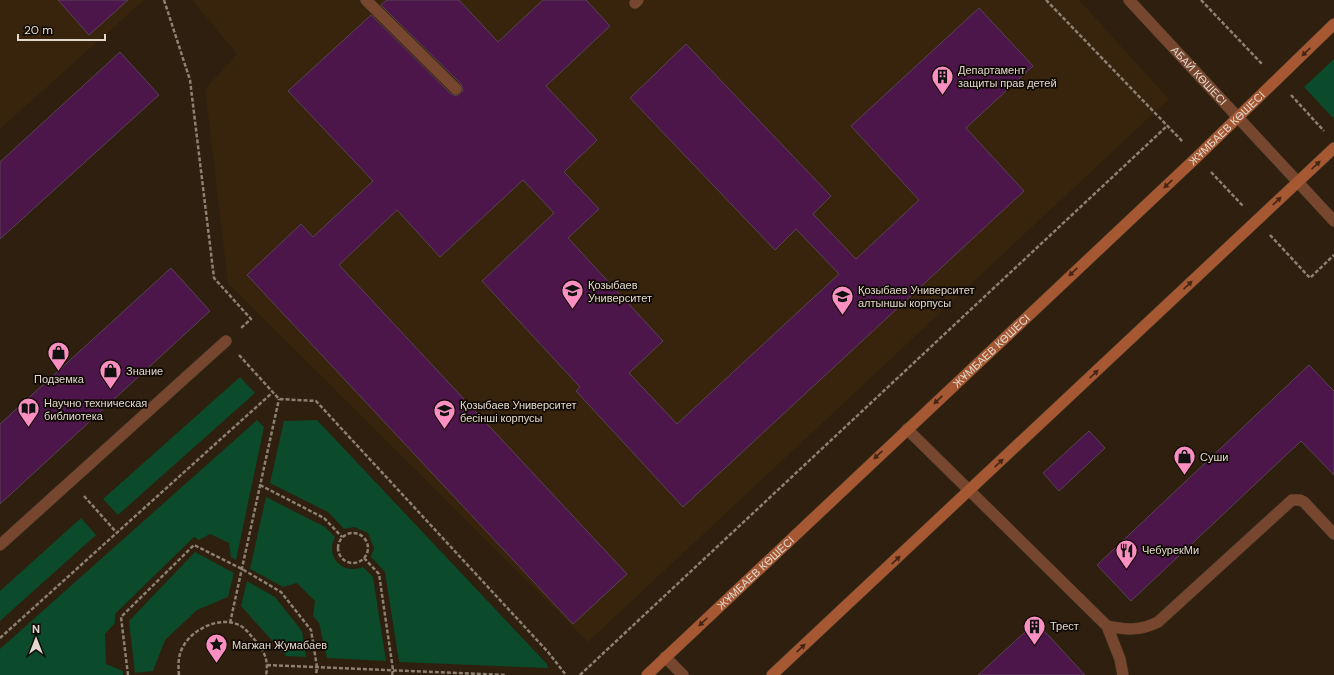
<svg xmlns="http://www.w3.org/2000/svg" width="1334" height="675" font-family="'DM Sans',sans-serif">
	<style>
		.built { fill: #38240d }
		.green { fill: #0b4a2a }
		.building { fill: #4d164b; stroke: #554354 }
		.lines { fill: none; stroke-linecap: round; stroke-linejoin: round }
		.service-casing { stroke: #473929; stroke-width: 12 }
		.tertiary-casing { stroke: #473929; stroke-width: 12 }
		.secondary-casing { stroke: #473929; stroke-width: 12 }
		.path { stroke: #8d8072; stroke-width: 2.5; stroke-dasharray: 4 2; stroke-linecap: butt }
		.service { stroke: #77462f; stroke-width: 11 }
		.tertiary { stroke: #77462f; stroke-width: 11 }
		.secondary { stroke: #a65833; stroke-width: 11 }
		.oneway { fill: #452514 }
		.labels { text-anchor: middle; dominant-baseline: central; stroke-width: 3.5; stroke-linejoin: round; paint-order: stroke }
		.poi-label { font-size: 11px; fill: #e2d8cd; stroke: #110a04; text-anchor: start }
		.street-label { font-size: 11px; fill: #e2d8cd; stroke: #110a04 }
	</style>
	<rect width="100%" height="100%" fill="#2e1f0e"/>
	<!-- built -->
	<path class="built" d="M0 0H144L0 129Z
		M192 0H1079L1169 99 588 642 228 283 205 89 237 54Z"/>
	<!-- green -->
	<path class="green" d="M1334 59V117L1333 118 1304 87Z
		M240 377 255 393 118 515 103 499Z
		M257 420 264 427 236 560 231 557 229 543 210 534 199 540 194 537 115 614V623L105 634 106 664 123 671V675H0V649Z
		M317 420 547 664 548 668 399 662 385 572 371 557 374 548 368 533 354 527 344 529 328 512 270 483 284 421Z
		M266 497 325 527 335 537C325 557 342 575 363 567L373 577 386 661 327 658 319 623 313 616 315 601 297 583 283 587 250 569Z
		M81 518 96 535 0 621V591Z
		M195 552 234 573 228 597 197 610 165 640 153 671 135 673 129 621Z
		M247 581 275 597 302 631 306 657 286 656 241 606Z"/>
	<!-- building -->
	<path class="building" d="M58 0H128L89 35Z
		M387 0H459L498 42 543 0H586L610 26 546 86 597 140 564 172 599 209 568 238 663 341 629 373 677 424 839 274 796 229 775 250 630 98 686 44 831 196 813 214 856 259 919 200 851 126 979 8 1033 66 966 128 1024 191 683 507 576 391 580 387 482 281 554 213 523 180 440 257 397 210 339 265 627 574 573 624 247 275 301 224 313 237 373 181 288 91 371 15 451 94 457 96 463 91 461 84 381 5Z
		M120 52 159 95 0 239V162Z
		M171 268 210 311 0 504V424Z
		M1309 365 1334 391V475L1301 441 1131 601 1097 565Z
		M1089 431 1105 448 1059 491 1043 473Z
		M1036 622 1085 675H978Z"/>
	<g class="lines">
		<defs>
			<path id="service" d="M366 0 456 89
				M635 3 638 0
				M907 429 1107 626 1120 659 1123 675
				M0 545 226 341
				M1107 626C1126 630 1140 631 1158 622L1292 500H1300L1304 502 1334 534
				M665 657 683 675"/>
			<g id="tertiary">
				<path id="s1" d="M1129 0 1334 221"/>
			</g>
			<g id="secondary">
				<path id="s2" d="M647 675 1197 157 1334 24"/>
				<path d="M772 675 1334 148"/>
			</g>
		</defs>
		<!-- service casing -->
		<use href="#service" class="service-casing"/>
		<!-- tertiary casing -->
		<use href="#tertiary" class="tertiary-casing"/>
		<!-- secondary casing -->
		<use href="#secondary" class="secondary-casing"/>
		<!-- path -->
		<path class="path" d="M164 0 190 80 214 278 251 319 241 328
			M1046 0 1183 142
			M1201 0 1263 65
			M1291 95 1324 131
			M1211 172 1243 206
			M1270 235 1310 278 1334 255
			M239 355 279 399 316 401 548 652 566 675
			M260 485 324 518 342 537
			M84 496 117 533
			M338 548a15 15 0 1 1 30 0a15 15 0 1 1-30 0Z
			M364 558 379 574 393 670 392 675
			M230 623 279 399
			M0 638 273 392
			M267 665 506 675
			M128 675 121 617 194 545 242 569 281 592 311 630 317 667 316 675
			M179 675C178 665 178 654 184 645 194 628 222 615 241 626 246 629 250 635 254 639 264 650 269 660 266 675
			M580 675 1167 126"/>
		<!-- service -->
		<use href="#service" class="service"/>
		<!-- tertiary -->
		<use href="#tertiary" class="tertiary"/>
		<!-- secondary -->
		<use href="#secondary" class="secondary"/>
	</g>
	<!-- one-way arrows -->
	<defs><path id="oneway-solid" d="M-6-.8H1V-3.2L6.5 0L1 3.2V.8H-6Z"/></defs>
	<g class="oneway">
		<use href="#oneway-solid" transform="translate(1306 52) rotate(136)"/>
		<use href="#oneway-solid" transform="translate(1316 165) rotate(-43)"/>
		<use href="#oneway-solid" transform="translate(1168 184) rotate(137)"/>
		<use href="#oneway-solid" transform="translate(1277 201) rotate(-44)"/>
		<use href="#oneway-solid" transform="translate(1073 272) rotate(137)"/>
		<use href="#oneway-solid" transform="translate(1188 285) rotate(-43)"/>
		<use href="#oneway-solid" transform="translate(1094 374) rotate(-43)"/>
		<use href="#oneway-solid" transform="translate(938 400) rotate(137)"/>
		<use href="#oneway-solid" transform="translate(878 455) rotate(137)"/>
		<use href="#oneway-solid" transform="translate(999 463) rotate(-43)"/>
		<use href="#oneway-solid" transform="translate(896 560) rotate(-43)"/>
		<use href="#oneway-solid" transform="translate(703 622) rotate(137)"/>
		<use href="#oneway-solid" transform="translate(801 648) rotate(-43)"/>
	</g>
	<!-- icons -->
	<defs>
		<symbol id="building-pin" viewBox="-11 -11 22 30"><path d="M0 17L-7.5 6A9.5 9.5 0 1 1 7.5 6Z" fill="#fc8fc1" stroke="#110a04"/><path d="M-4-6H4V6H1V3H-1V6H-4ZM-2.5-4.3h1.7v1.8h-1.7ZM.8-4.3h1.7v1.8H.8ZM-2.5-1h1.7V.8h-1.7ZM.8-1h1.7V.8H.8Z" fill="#111"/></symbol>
		<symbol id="university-pin" viewBox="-11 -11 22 30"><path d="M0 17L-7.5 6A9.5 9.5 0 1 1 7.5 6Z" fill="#fc8fc1" stroke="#110a04"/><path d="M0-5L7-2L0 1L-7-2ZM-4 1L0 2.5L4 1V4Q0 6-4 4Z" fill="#111"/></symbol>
		<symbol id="shop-pin" viewBox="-11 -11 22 30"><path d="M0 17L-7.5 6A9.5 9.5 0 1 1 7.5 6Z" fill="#fc8fc1" stroke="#110a04"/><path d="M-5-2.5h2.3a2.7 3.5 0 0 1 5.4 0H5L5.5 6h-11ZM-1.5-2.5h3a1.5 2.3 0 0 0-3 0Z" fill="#111"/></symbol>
		<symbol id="library-pin" viewBox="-11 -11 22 30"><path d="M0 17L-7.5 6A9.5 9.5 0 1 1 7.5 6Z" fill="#fc8fc1" stroke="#110a04"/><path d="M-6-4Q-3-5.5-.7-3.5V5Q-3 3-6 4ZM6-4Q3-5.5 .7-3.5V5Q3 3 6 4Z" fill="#111"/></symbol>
		<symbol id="restaurant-pin" viewBox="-11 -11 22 30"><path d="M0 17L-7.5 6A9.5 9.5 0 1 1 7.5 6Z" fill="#fc8fc1" stroke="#110a04"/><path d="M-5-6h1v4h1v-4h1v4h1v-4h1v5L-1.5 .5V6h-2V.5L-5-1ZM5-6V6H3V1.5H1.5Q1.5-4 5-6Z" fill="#111"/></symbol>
		<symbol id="sight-pin" viewBox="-11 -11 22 30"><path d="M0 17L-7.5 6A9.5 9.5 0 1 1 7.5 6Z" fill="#fc8fc1" stroke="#110a04"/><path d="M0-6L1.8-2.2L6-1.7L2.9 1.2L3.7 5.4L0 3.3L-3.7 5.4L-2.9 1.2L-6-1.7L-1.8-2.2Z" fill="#111"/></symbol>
	</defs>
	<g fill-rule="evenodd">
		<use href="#building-pin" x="930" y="64" width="25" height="34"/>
		<use href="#university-pin" x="560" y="278" width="25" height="34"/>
		<use href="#university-pin" x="830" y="284" width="25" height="34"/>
		<use href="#shop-pin" x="46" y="340" width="25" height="34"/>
		<use href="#shop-pin" x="98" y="358" width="25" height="34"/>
		<use href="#library-pin" x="16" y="396" width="25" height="34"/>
		<use href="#university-pin" x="432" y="398" width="25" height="34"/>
		<use href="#shop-pin" x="1172" y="444" width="25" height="34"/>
		<use href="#restaurant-pin" x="1114" y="538" width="25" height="34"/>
		<use href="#building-pin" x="1022" y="614" width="25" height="34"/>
		<use href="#sight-pin" x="204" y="632" width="25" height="34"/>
	</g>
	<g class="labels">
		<!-- poi labels -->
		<g class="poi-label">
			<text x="958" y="70">Департамент<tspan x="958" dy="13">защиты прав детей</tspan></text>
			<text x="588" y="285">Қозыбаев<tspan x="588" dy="13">Университет</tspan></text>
			<text x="858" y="290">Қозыбаев Университет<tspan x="858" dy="13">алтыншы корпусы</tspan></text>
			<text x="126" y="371">Знание</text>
			<text x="59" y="379" text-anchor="middle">Подземка</text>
			<text x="44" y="403">Научно техническая<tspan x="44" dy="13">библиотека</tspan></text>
			<text x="460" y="405">Қозыбаев Университет<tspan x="460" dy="13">бесінші корпусы</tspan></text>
			<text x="1200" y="457">Суши</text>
			<text x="1142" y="550">ЧебурекМи</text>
			<text x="1050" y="626">Трест</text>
			<text x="232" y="645">Магжан Жумабаев</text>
		</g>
		<!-- street labels -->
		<g class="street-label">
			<text stroke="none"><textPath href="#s1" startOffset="103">АБАЙ КӨШЕСІ</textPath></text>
			<text stroke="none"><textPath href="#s2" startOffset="797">ЖҰМБАЕВ КӨШЕСІ</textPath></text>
			<text stroke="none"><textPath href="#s2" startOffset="473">ЖҰМБАЕВ КӨШЕСІ</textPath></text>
			<text stroke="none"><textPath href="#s2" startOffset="149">ЖҰМБАЕВ КӨШЕСІ</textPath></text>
		</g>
	</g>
	<!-- north arrow -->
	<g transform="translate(36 639)" stroke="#110a04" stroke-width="3" paint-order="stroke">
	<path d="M0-3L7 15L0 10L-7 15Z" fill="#e2d8cd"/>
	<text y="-6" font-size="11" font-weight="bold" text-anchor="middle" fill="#e2d8cd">N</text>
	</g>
	<!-- scale -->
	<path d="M18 34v6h87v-6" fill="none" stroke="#e2d8cd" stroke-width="2"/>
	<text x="24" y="34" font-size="12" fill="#e2d8cd" stroke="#110a04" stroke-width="3" paint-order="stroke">20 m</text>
</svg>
